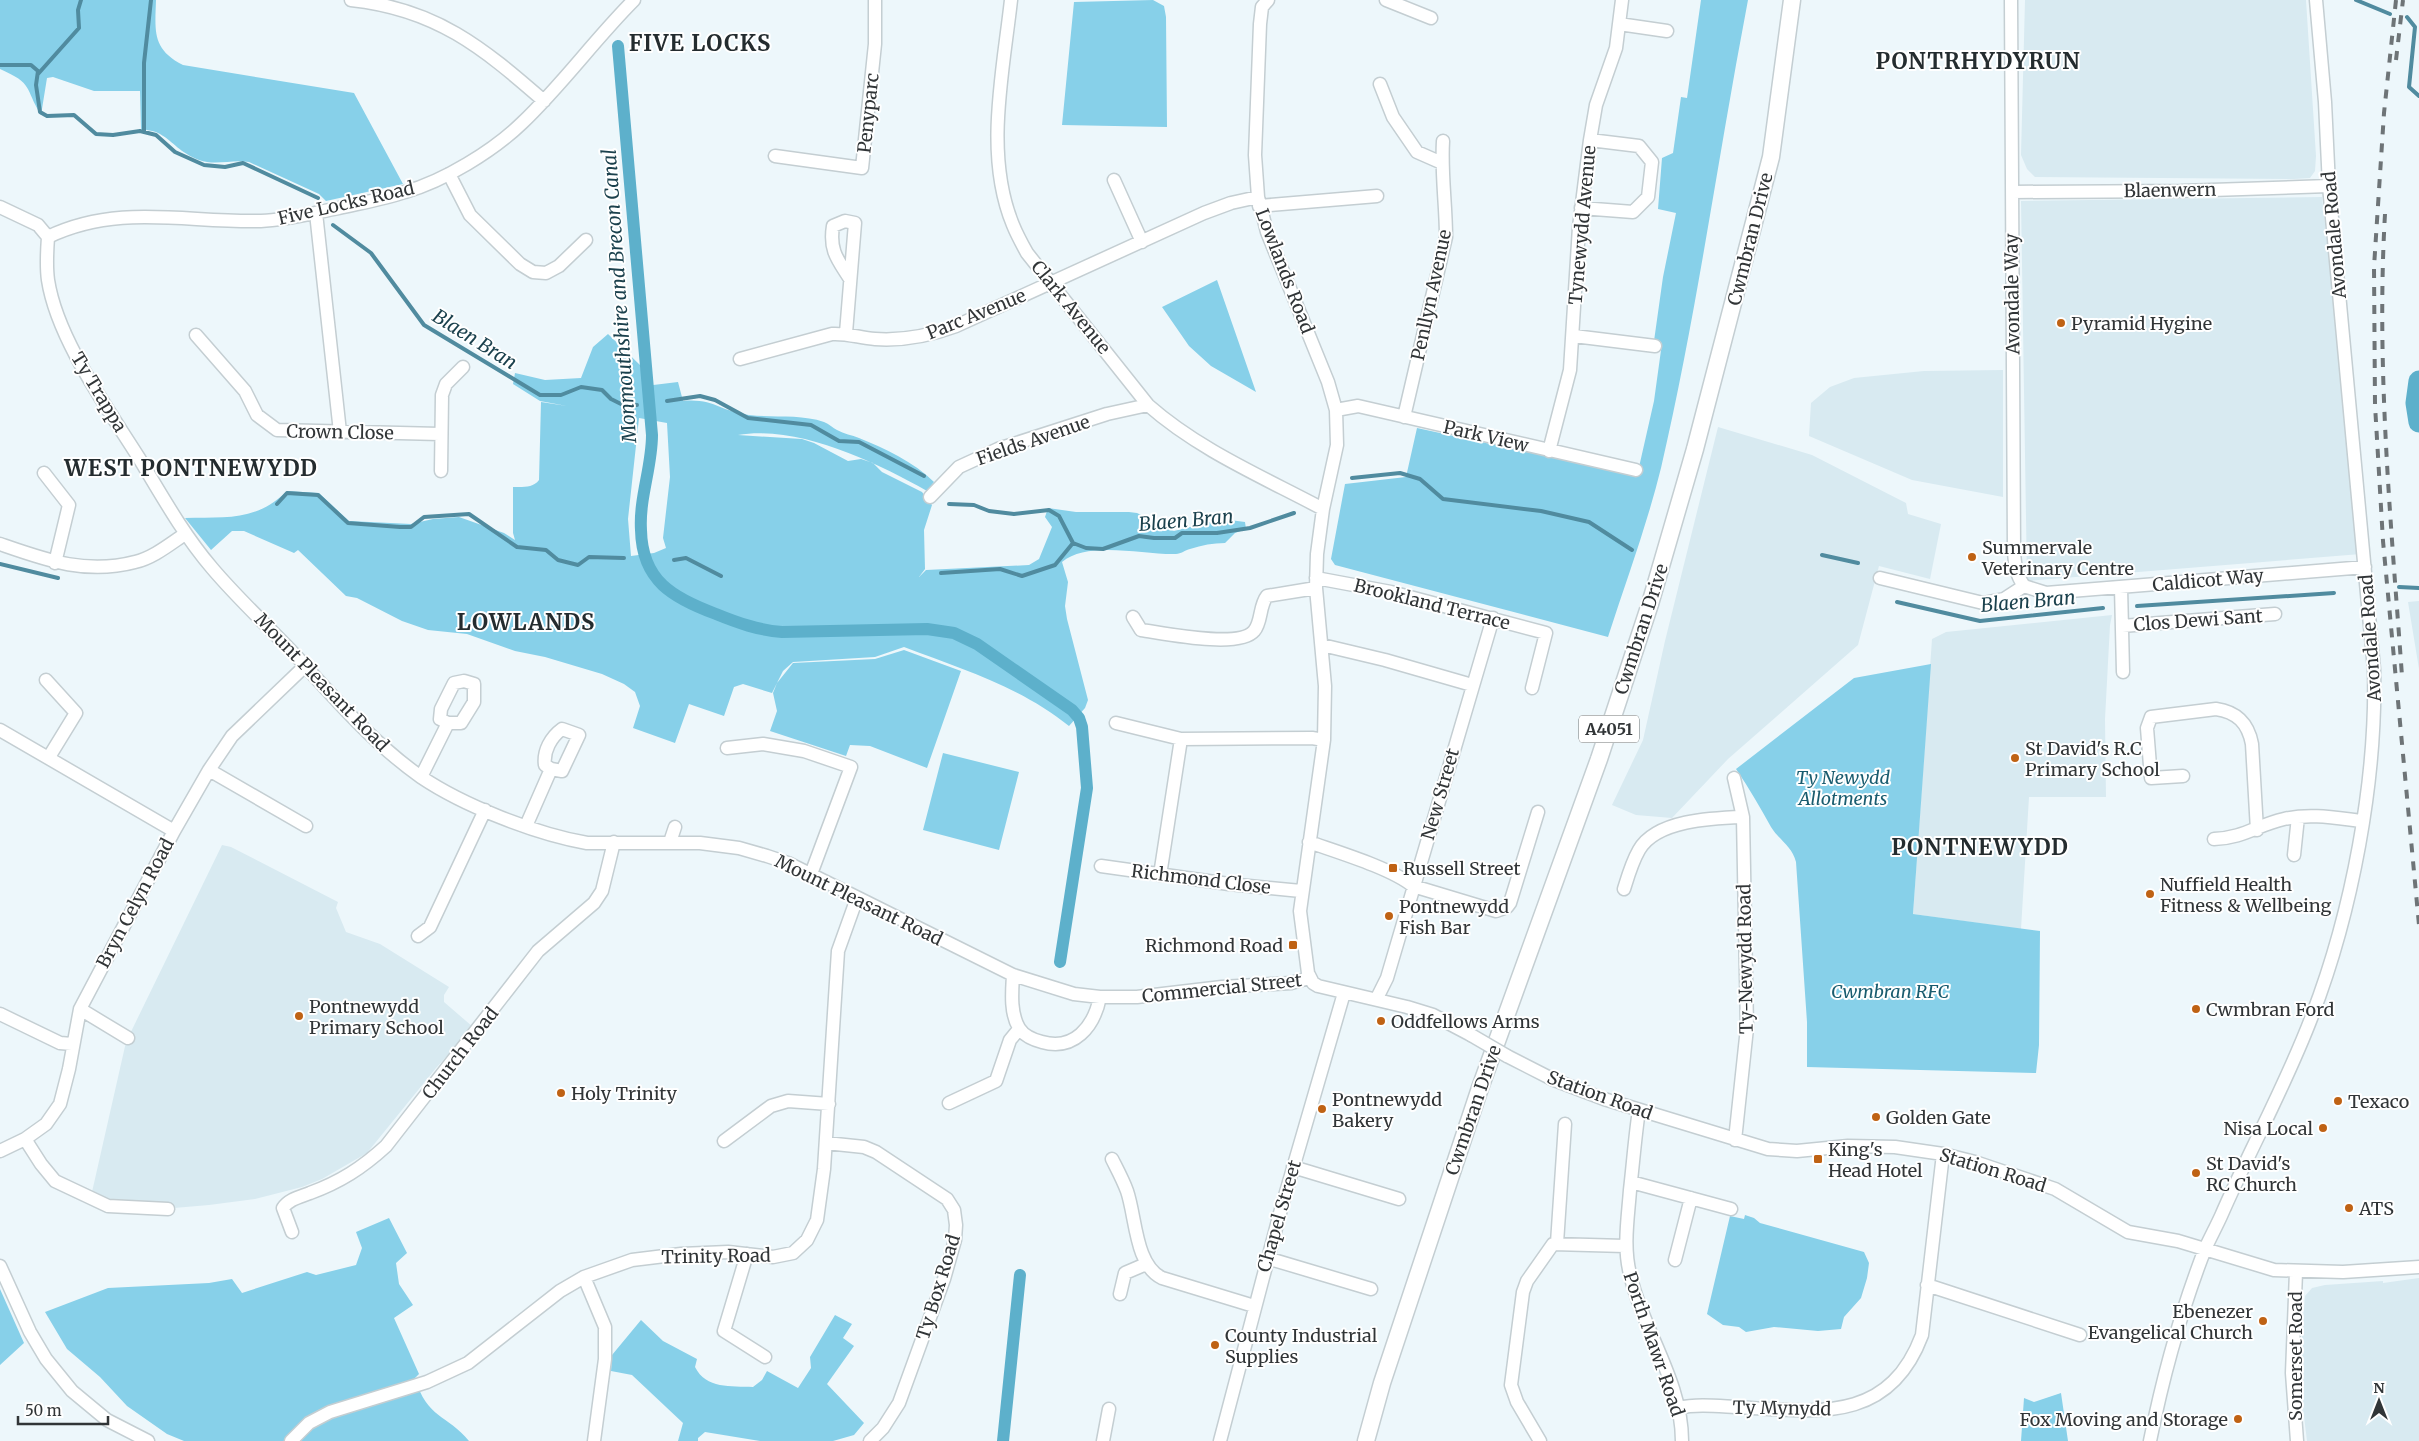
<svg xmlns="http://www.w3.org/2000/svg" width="2419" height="1441" font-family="Merriweather,serif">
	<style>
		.built { fill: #d8eaf1 }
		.green { fill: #87d0e9; fill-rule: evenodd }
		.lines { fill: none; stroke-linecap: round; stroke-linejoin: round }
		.stream { stroke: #508b9f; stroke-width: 4 }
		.canal { stroke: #5db0cb; stroke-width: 12 }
		.river { stroke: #5db0cb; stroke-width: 21 }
		.minor-casing { stroke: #c4ced2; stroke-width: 15 }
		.major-casing { stroke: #c4ced2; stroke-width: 19 }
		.minor { stroke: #fff; stroke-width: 12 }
		.major { stroke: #fff; stroke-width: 16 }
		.rail { stroke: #6e7477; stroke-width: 4; stroke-dasharray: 9 9; stroke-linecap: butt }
		.minor-bridge-casing { stroke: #c4ced2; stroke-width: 15; stroke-linecap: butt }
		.minor-bridge { stroke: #fff; stroke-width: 12 }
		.poi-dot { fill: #bf6214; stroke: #fff; stroke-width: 2 }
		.labels { text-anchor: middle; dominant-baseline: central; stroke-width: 4; stroke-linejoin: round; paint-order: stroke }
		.shield { fill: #fff; stroke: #6f7273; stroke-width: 1 }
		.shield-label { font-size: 16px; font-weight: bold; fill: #313537 }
		.street-label { font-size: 18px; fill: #313537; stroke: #fff }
		.poi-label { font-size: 18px; fill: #313537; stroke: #fff; text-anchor: start }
		.park-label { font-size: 18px; font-style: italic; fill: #195c6f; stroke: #fff }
		.water-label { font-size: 19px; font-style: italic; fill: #1b414d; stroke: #fff }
		.district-label { font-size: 22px; font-weight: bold; letter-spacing: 1px; fill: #242c2f; stroke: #fff }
	</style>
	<rect width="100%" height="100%" fill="#edf7fb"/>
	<!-- built -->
	<path class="built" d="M2025 0H2306L2316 156 2315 171 2310 178 2294 179 2035 177 2027 169 2021 155Z
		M2322 197 2361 554 2027 581 2021 201Z
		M2003 370V497L1912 480 1809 436 1811 403 1830 387 1854 378 1924 371Z
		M1718 427 1812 455 1906 503 1908 514 1941 524 1930 579 1879 566 1858 645 1728 759 1672 818 1636 815 1612 805 1643 740 1665 641Z
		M2419 601V669L2408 602Z
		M2112 615 2110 625 2105 719 2106 797H2029L2021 929 1913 914 1932 639 1946 632Z
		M222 845 231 847 338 902 336 908 346 932 380 944 449 987 444 995V1002L473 1027 436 1068 367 1153 322 1179 302 1187 255 1199 209 1205 174 1208 109 1203 92 1192 126 1042Z
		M2419 1278V1441H2307L2301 1392 2300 1357 2305 1296 2312 1288 2325 1285 2383 1281V1283Z"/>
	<!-- green -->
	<path class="green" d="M0 0H156C155 32 152 49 183 65L354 93 403 184 326 201 319 194 249 162C232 159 216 166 199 160 179 152 175 143 160 134 155 131 147 130 141 129L140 91H94L53 77 47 78 41 115C24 87 34 84 0 69Z
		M1153 0 1164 6 1166 17 1167 127 1062 125 1074 2Z
		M1701 0H1748C1718 156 1697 313 1661 468 1647 525 1626 581 1608 637L1335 565 1331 559 1345 484 1406 477 1417 428 1637 476 1654 401 1662 343 1654 341 1663 277 1676 213 1658 209 1662 158 1673 153 1681 97 1687 98Z
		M1217 280 1256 392 1211 366 1189 346 1162 307Z
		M608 334 640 365 645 386 678 382 683 401C714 398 721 412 749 415 773 418 801 414 824 422 829 424 833 428 837 430 844 434 852 435 859 438 884 448 914 462 934 482L927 491C875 462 799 425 738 435L802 439 814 443 848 461 861 459 873 463 882 472 922 492 932 505 924 530 925 569 919 577 926 570 1029 565 1039 559 1052 527 1045 517 1048 508 1076 512H1129L1137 513 1174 531 1222 519 1245 522 1246 529 1235 533 1225 543C1213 543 1202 545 1190 549 1185 550 1181 554 1176 554 1144 555 1088 540 1062 562L1068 582 1065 606 1067 619 1088 700 1085 708 1069 726C1021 687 962 669 904 647L875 657 793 662 783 671 772 693 743 684 734 687 724 716 689 704 675 743 633 728 640 706 635 692 624 684 602 674 545 657 515 651 467 634 428 630 402 621 357 598 346 596 298 550 294 553 244 531H232L211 550 185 518C226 517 255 522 287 491L319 493 349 521 411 524 433 519 459 517 504 533 515 540 513 533V487C523 487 533 488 539 480L541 402 567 406 540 401 513 384 515 373 545 380 581 378 593 347ZM639 418 667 423 670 477 663 538 666 548 654 553 631 556 628 519Z
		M904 650 961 671 927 768 870 746 850 745 846 756 770 731 777 711 773 693 777 683 793 663 875 659Z
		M1931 664 1913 914 2040 931 2039 1045 2036 1073 1807 1067V1022L1796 862C1792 846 1779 840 1771 827 1760 807 1749 788 1736 769L1854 678Z
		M943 753 1019 772 999 850 923 830Z
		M1745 1215 1754 1218 1760 1223 1864 1252 1869 1263 1867 1278 1861 1298 1844 1317 1841 1329 1818 1331 1774 1327 1746 1332 1739 1327 1723 1325 1707 1314 1730 1216 1744 1219Z
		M389 1218 407 1253 396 1263 399 1284 413 1305 394 1318 419 1374 415 1378C427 1419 447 1414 469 1441H184L167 1434 127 1406 100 1377 67 1349 45 1312 108 1288 209 1283 232 1279 242 1293 307 1272 316 1275 356 1265 362 1248 356 1232Z
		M0 1289 24 1343 0 1365Z
		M835 1315 852 1324 843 1338 854 1346 827 1384 864 1423 854 1435 833 1441H760L705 1432 698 1438V1441H678L683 1423 632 1375 611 1371 612 1355 641 1320 663 1341 697 1359 695 1367C706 1389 731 1386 753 1387L762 1380 767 1371 798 1388 811 1368 810 1357Z
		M2061 1393 2068 1441H2021L2024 1398 2034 1402Z"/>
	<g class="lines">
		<!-- stream -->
		<path class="stream" d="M2356 0 2390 14
			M2407 17 2415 27 2409 87 2419 96
			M0 65H31L38 71 36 85 40 112 47 116 74 115 96 134 113 135 140 131 156 135 175 152 204 165 225 167 243 163 318 198
			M38 74 79 28 78 10 81 0
			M144 132V63L151 0
			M333 225 371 253 424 325 540 395H561L581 387 602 390 611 399 621 404 637 405
			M667 401 700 396 715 400 748 418 811 425 839 441 859 442 924 476
			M1352 478 1400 473 1420 479 1443 499 1541 511 1589 522 1632 550
			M277 504 287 493 318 495 348 523 400 527H411L424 517 469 514 517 547 546 550 558 560 578 565 589 557 624 558
			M949 504 974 505 989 511 1014 514 1049 510 1059 516 1073 543 1086 548 1103 549 1139 536 1154 538H1175L1182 533H1217L1250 528 1294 513
			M1822 555 1858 563
			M674 560 686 558 721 576
			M0 564 58 578
			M941 573 1000 569 1022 576 1055 565 1073 543
			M2399 587 2419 588
			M1897 602 1980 621 2103 608
			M2137 606 2334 593"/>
		<!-- canal -->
		<path class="canal" d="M618 46 652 435C652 467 639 498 641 530 642 581 673 598 716 614 738 623 758 630 782 632L927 629 954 633 977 644 1072 710 1079 718 1082 727 1087 788 1060 962
			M1003 1441 1020 1275"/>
		<!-- river -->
		<path class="river" d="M2419 381 2416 403 2419 422"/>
		<defs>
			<path id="minor" d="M351 0C436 9 482 47 544 101
				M1011 0C1003 73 984 155 1013 225 1017 235 1022 244 1027 253L1148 405C1199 450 1263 477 1323 509
				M1268 0 1262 7 1260 24 1255 155 1258 197 1267 232 1328 382 1336 410 1337 445 1323 509 1317 554 1316 588 1325 686 1324 740 1300 911 1308 973 1313 983 1318 986 1407 1007 1433 1015 1471 1035
				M1386 0 1431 18
				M2011 0 2014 552C2015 565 2016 575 2024 586
				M1619 24 1667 31
				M1380 84 1393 117 1417 152 1442 163
				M775 156 862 168 875 44V0
				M449 174 470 215 520 264 533 272 546 273 559 266 586 240
				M1114 180 1142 242
				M2012 192 2181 191 2329 186
				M1259 206 1377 196
				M0 207 38 225 48 237
				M1581 208 1633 212 1648 197 1652 162 1639 146 1590 140
				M316 213 340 432
				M48 237C47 251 46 266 48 280 57 339 107 407 139 458 162 496 183 534 212 568 239 600 270 628 298 658 336 700 374 744 421 777 464 806 536 834 587 843H700L739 848 767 856 788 863 1013 975 1074 994 1100 997H1137L1222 987 1291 983 1309 978
				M48 237C119 203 186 223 261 221 287 220 313 213 339 208 361 203 384 199 405 192 444 181 493 151 522 123 562 85 595 39 634 0
				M846 333 855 223 845 221 833 226C829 251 838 260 850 279
				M196 335 245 391 257 415 277 430 440 434
				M1574 336 1655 346
				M740 359 832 334C847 333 860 338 875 339 904 341 929 336 956 326L1204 213 1231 203 1258 197
				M1336 410 1358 406 1636 470
				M1404 417 1446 237C1446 205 1441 173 1443 141
				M1549 451 1570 370 1579 227 1590 140 1596 105 1616 48 1622 0
				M441 471 442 395 446 384 463 367
				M44 473 69 505 55 563
				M930 497 959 467 998 449 1107 414 1148 405
				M0 544C46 560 86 575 135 562 153 558 170 544 185 534
				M1316 578 1391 592 1546 633 1532 688
				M1880 578 1983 603 2004 599 2024 586 2046 593 2365 567
				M2121 587 2123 672
				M1133 617 1141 630C1163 633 1239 649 1254 631 1262 622 1259 606 1267 596L1316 588
				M2122 626 2275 614
				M1322 645 1385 660 1472 685
				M46 680 76 713 49 757
				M1116 723 1181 739 1312 738 1324 740
				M0 730 174 831
				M727 748 763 744 804 751 851 767 811 874
				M209 770 306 826
				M2183 776 2151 778 2147 728 2151 717 2216 709C2237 712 2248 723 2252 744L2257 830
				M421 777 448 723 440 719 441 709 454 683 464 681 474 684V702L461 723H448
				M1734 778 1743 817 1747 1028 1735 1140
				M526 826 551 769 545 765C543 751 551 737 562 729L579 735 562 771 551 769
				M2214 839C2244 838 2257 825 2284 819 2310 813 2336 818 2362 821
				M670 842 675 827
				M1309 842C1337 852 1391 868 1413 886L1496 911 1507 907 1510 903 1538 812
				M2294 855 2298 817
				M1101 866 1229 884 1301 891
				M1160 875 1181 739
				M1624 889C1628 876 1632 862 1639 850 1656 820 1712 818 1743 817
				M418 936 430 927 485 810
				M1013 975C1012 992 1010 1013 1019 1028 1024 1036 1034 1040 1042 1042 1074 1051 1094 1027 1100 997
				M1377 998 1387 978 1493 618
				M80 1009 128 1038
				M0 1014 60 1043 72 1044
				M1507 1056 1554 1080 1604 1099 1768 1149 1797 1151 1848 1146 1895 1147 1943 1154 1975 1162 2055 1189 2128 1232 2178 1241 2274 1270 2343 1272 2419 1267
				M949 1103 996 1081 1010 1040 1019 1029
				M1639 1110C1635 1137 1633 1164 1630 1190 1628 1218 1623 1246 1630 1274 1643 1331 1682 1381 1682 1441
				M25 1139 41 1164 55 1181 108 1206 168 1209
				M724 1141 771 1106 788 1101 829 1104
				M826 1143 864 1147 876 1152 947 1199 954 1210 956 1225 955 1240 944 1279 899 1403 883 1428 870 1441
				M0 1151 25 1139 46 1124 60 1104 69 1069 80 1009 174 831 209 770 232 736 305 666
				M1112 1159C1117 1169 1123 1180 1127 1191 1136 1217 1135 1265 1162 1278L1254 1306
				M1293 1167 1399 1199
				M1631 1182 1731 1209
				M292 1232 283 1208C289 1199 300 1197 310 1193 340 1182 362 1168 386 1146L538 951 594 903 602 891 614 842
				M1557 1243 1565 1124
				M747 1254 724 1331 765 1357
				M1267 1258 1371 1289
				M1675 1260 1691 1198
				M0 1266 30 1332 46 1359 72 1391 107 1420 148 1441
				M2296 1272 2292 1373 2297 1441
				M584 1277 605 1327V1359L594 1441
				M1927 1285 2080 1335
				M1120 1294 1125 1273 1146 1264
				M1678 1408C1697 1404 1716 1406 1735 1407 1813 1411 1888 1426 1922 1335L1943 1154
				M291 1441 309 1423 330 1412 427 1382 468 1363 560 1291 584 1277 632 1260 681 1254 728 1252 773 1257 793 1253 807 1240 817 1220 824 1169 838 951 857 898
				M1103 1441 1109 1409
				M1220 1441 1280 1213 1344 993
				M1540 1441 1517 1402 1511 1385 1523 1292 1527 1281 1553 1244 1625 1246
				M2150 1441C2163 1376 2181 1311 2205 1249 2210 1238 2216 1227 2221 1216 2250 1149 2286 1085 2312 1016 2352 912 2377 780 2374 669L2329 186 2325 102 2316 0"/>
			<path id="major" d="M1366 1441 1382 1383 1480 1088 1599 759 1650 604 1695 449 1771 157 1792 0"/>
		</defs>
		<!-- minor casing -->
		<use href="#minor" class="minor-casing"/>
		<!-- major casing -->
		<use href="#major" class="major-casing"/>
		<!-- minor -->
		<use href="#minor" class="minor"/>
		<!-- major -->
		<use href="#major" class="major"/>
		<!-- rail -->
		<path class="rail" d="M2396 0 2384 113 2374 267 2375 405 2383 541 2419 925
			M2396 60 2403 0
			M2385 214C2376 368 2391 522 2402 676"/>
		<defs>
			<path id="minor-bridge" d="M1471 1035 1507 1056"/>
		</defs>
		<!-- minor-bridge casing -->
		<use href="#minor-bridge" class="minor-bridge-casing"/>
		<!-- minor-bridge -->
		<use href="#minor-bridge" class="minor-bridge"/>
	</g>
	<!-- markers -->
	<g class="poi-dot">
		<circle cx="2061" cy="323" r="5"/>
		<circle cx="1972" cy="557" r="5"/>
		<circle cx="2015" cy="758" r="5"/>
		<rect x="1388" y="863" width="10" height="10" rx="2.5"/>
		<circle cx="2150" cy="894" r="5"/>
		<circle cx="1389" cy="916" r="5"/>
		<rect x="1288" y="940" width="10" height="10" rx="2.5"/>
		<circle cx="2196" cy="1009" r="5"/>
		<circle cx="299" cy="1016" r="5"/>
		<circle cx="1381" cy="1021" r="5"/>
		<circle cx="561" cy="1093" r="5"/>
		<circle cx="2338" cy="1101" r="5"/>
		<circle cx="1322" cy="1109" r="5"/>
		<circle cx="1876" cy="1117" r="5"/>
		<circle cx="2323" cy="1128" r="5"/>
		<rect x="1813" y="1154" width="10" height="10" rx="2.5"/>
		<circle cx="2196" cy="1173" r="5"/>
		<circle cx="2349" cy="1208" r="5"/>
		<circle cx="2263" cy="1321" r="5"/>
		<circle cx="1215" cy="1345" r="5"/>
		<circle cx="2238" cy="1419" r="5"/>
	</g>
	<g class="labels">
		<!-- shield labels -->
		<rect class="shield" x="1579" y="715.5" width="60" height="27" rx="4"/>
		<g class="shield-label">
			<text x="1609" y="729">A4051</text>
		</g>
		<!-- street labels -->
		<g class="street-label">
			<text transform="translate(868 113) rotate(-84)">Penyparc</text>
			<text transform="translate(2170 190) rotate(-1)">Blaenwern</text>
			<text transform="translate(346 203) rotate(-13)">Five Locks Road</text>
			<text transform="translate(1582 225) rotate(-85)">Tynewydd Avenue</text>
			<text transform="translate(2334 235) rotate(-95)">Avondale Road</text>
			<text transform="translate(1750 239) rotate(-76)">Cwmbran Drive</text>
			<text transform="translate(1285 271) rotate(69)">Lowlands Road</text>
			<text transform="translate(2012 294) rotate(-91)">Avondale Way</text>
			<text transform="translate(1431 295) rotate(-78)">Penllyn Avenue</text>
			<text transform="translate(1071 307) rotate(51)">Clark Avenue</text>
			<text transform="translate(976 314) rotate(-22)">Parc Avenue</text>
			<text transform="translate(99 392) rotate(59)">Ty Trappa</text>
			<text transform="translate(340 432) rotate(1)">Crown Close</text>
			<text transform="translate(1486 436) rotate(13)">Park View</text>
			<text transform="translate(1033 440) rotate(-19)">Fields Avenue</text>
			<text transform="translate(2208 580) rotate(-5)">Caldicot Way</text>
			<text transform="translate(1432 604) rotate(14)">Brookland Terrace</text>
			<text transform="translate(2198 620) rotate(-4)">Clos Dewi Sant</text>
			<text transform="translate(1641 629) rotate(-72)">Cwmbran Drive</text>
			<text transform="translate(2370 638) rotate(-94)">Avondale Road</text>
			<text transform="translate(322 682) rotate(46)">Mount Pleasant Road</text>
			<text transform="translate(1440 794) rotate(-74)">New Street</text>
			<text transform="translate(1201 879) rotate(7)">Richmond Close</text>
			<text transform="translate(859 900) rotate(26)">Mount Pleasant Road</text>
			<text transform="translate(135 903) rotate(-62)">Bryn Celyn Road</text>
			<text transform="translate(1745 959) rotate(-91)">Ty-Newydd Road</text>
			<text transform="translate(1222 988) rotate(-6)">Commercial Street</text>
			<text transform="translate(460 1053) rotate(-52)">Church Road</text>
			<text transform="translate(1600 1095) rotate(20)">Station Road</text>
			<text transform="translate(1473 1110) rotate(-71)">Cwmbran Drive</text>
			<text transform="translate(1993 1170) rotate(17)">Station Road</text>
			<text transform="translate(1279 1216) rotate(-74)">Chapel Street</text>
			<text transform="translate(716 1256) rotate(-1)">Trinity Road</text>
			<text transform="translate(938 1287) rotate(-73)">Ty Box Road</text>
			<text transform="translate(1654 1344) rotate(71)">Porth Mawr Road</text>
			<text transform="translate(2295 1356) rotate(-90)">Somerset Road</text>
			<text transform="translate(1782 1408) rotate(1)">Ty Mynydd</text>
		</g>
		<!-- poi labels -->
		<g class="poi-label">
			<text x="2071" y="323">Pyramid Hygine</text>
			<text x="1982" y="547">Summervale<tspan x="1982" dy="21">Veterinary Centre</tspan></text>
			<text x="2025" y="748">St David's R.C<tspan x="2025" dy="21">Primary School</tspan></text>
			<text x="1403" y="868">Russell Street</text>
			<text x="2160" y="884">Nuffield Health<tspan x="2160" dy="21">Fitness &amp; Wellbeing</tspan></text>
			<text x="1399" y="906">Pontnewydd<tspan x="1399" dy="21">Fish Bar</tspan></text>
			<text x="1283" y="945" text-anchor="end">Richmond Road</text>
			<text x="309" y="1006">Pontnewydd<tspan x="309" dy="21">Primary School</tspan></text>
			<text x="2206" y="1009">Cwmbran Ford</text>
			<text x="1391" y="1021">Oddfellows Arms</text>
			<text x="571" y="1093">Holy Trinity</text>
			<text x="1332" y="1099">Pontnewydd<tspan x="1332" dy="21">Bakery</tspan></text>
			<text x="2348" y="1101">Texaco</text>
			<text x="1886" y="1117">Golden Gate</text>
			<text x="2313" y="1128" text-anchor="end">Nisa Local</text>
			<text x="1828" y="1149">King's<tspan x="1828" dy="21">Head Hotel</tspan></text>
			<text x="2206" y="1163">St David's<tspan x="2206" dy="21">RC Church</tspan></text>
			<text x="2359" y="1208">ATS</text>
			<text x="2253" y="1311" text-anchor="end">Ebenezer<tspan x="2253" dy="21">Evangelical Church</tspan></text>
			<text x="1225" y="1335">County Industrial<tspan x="1225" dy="21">Supplies</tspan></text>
			<text x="2228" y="1419" text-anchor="end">Fox Moving and Storage</text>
		</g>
		<!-- park labels -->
		<g class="park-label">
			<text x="1843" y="777">Ty Newydd<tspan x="1843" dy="21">Allotments</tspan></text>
			<text x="1890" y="991">Cwmbran RFC</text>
		</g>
		<!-- water labels -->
		<g class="water-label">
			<text transform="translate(619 296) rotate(-94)">Monmouthshire and Brecon Canal</text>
			<text transform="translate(475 339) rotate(32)">Blaen Bran</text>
			<text transform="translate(1186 520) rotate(-5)">Blaen Bran</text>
			<text transform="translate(2028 601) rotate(-5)">Blaen Bran</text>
		</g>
		<!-- district labels -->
		<g class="district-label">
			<text x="700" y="43">FIVE LOCKS</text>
			<text x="1978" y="61">PONTRHYDYRUN</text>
			<text x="191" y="468">WEST PONTNEWYDD</text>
			<text x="526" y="622">LOWLANDS</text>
			<text x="1980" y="847">PONTNEWYDD</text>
		</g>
	</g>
	<!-- north arrow -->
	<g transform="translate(2379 1401)" stroke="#ffffff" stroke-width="4" paint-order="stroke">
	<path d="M0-4L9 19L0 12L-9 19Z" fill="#313537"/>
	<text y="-8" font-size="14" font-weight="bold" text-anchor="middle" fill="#313537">N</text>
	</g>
	<!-- scale -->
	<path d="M18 1416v8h90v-8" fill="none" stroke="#313537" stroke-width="2.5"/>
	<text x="25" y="1416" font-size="15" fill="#313537" stroke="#ffffff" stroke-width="4" paint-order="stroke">50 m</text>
</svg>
